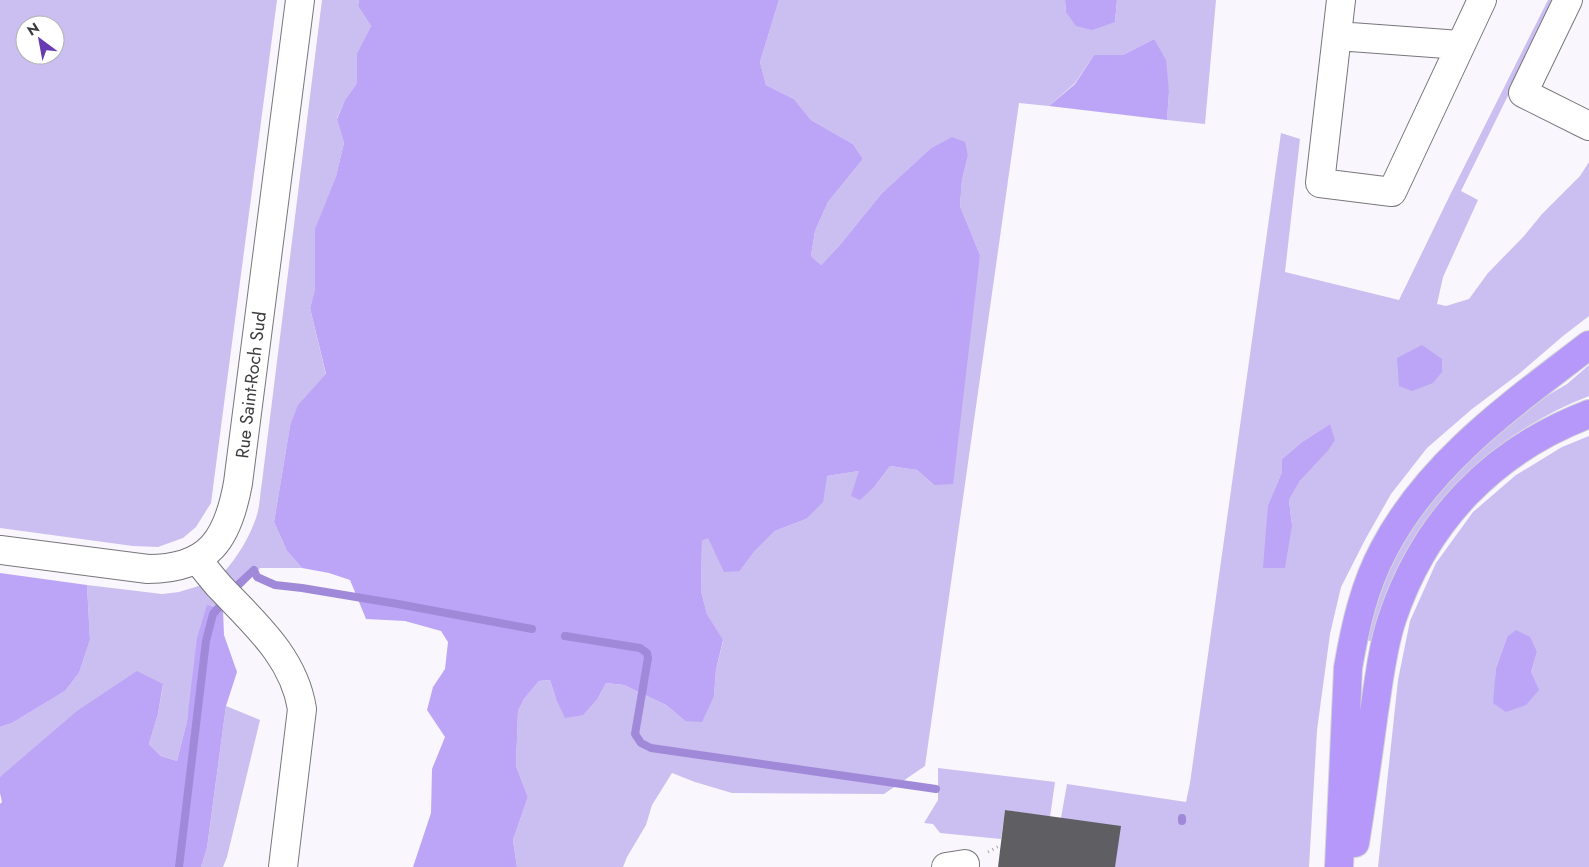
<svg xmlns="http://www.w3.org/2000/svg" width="1589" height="867" font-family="Jost,sans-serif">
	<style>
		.green { fill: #cbbef0; fill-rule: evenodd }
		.forest { fill: #bca5f6 }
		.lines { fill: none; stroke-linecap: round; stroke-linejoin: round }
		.stream { stroke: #a089d8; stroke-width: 8 }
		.building { fill: #5f5e62 }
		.minor-casing { stroke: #78767b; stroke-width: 30 }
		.highway-casing { stroke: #d4d4d5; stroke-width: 30 }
		.path { stroke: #a8a7ab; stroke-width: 3; stroke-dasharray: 1 4; stroke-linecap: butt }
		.minor { stroke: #fff; stroke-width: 28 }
		.highway { stroke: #b598f9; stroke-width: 28 }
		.labels { text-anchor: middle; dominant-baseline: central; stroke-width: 5; stroke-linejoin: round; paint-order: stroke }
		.street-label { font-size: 18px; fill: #3c3c3e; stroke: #fff }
	</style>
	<rect width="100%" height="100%" fill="#f9f7fd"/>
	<!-- green -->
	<path class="green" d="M0 0H277L211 503 196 527 183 538 158 547 133 546 0 528ZM25 25H55V55H25Z
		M322 0H359L358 6 371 26 357 53V83L345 100 337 118 344 143 336 176 315 230V291L310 308 326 375 290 426 274 522 287 551 302 568H260L235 595 223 573C237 558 249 538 256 518 260 507 260 494 262 482Z
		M779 0H1065L1066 12 1115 22 1117 0H1216L1205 124 1167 120 1169 92 1154 39 1123 55H1094L1075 83 1049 106 1019 103 925 766 884 794 732 793 695 782 672 773 652 805 646 825 627 857 623 867H517L513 840 528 797 516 766 518 711 524 699 539 681 550 680 556 699 598 698 606 683 624 685 666 705 685 721 714 696 716 670 723 641 707 614 701 591 702 541 708 537 715 552 740 571 754 552 775 531 806 519 827 476 859 471 875 486 890 466 917 470 934 485 980 255 960 206 962 180 968 156 951 138 931 148 882 193 839 246 821 265 811 256 815 231 828 202 863 159 853 144 811 120 794 99 766 85 760 62Z
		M1548 0H1555L1461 191 1478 200 1443 277 1437 304 1446 306 1469 299 1488 273 1524 236 1542 214 1580 176 1589 162V316L1563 336 1520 373 1472 409 1427 448 1391 494 1366 538 1341 587 1330 634 1317 730 1309 867H1115L1061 818 1067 784 1186 802 1190 783 1281 133 1300 139 1285 272 1399 300 1451 193ZM1330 424 1327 452 1300 481 1289 500 1292 525 1268 505 1282 472V459L1302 442Z
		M1589 365V396C1515 425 1450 476 1411 546 1407 554 1402 561 1398 569 1388 593 1381 618 1373 642L1364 639 1387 566 1409 528 1456 469 1523 413 1545 397 1567 384Z
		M1589 436V867H1378L1398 680 1410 621 1436 563 1473 512 1516 475 1562 447ZM1507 637 1537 652 1531 672 1494 704 1496 668Z
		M87 585 162 594 179 592 202 585 223 610 207 606 187 721 177 761 161 756 149 744 158 714 163 685 0 777V727L12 723 65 691 79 673 90 640Z
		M226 706 260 720 227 857 223 867H201L207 848Z
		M938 768 1055 782 1050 817 1005 810 1001 839 940 833 933 824 924 823 938 800Z"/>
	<!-- forest -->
	<path class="forest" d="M359 0H779L760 62 766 85 794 99 811 120 853 144 863 159 828 202 815 231 811 256 821 265 839 246 882 193 931 148 952 137 965 142 968 156 962 180 960 206 980 255 953 484 934 485 917 470 890 466 875 486 860 500 851 496 859 471 827 476 823 502 806 519 775 531 754 552 740 571 724 572 708 538 702 541 701 591 707 614 723 640 716 670 714 696 702 722 685 721 666 705 624 685 606 683 598 698 583 715 565 718 556 699 550 680 539 681 524 699 518 711 516 766 528 797 513 840 517 867H413L431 813 432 769 445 737 427 710 433 687 445 669 448 642 441 631 405 621 366 619 350 580 329 573 302 568 287 551 274 522 290 426 298 405 326 374 310 308 315 290V229L336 176 344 143 337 119 345 100 357 83V53L371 26 358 6Z
		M1065 0H1117L1115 22 1092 30 1076 26 1066 12Z
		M1154 39 1166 60 1169 92 1167 120 1049 106 1075 84 1094 55H1123Z
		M1422 345 1442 359V372L1433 383 1412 391 1399 386 1397 358Z
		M1330 424 1335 440 1327 452 1300 481 1289 500 1292 525 1285 568H1263L1268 505 1282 472V459L1302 442Z
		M0 573 87 585 90 640 79 673 65 691 12 723 0 727Z
		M207 605 223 610 224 635 237 672 226 706 207 848 201 867H0V804L2 802 0 793V777L77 711 137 671 163 684 158 714 149 744 161 756 177 761 187 721 197 638Z
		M1516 630 1530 637 1537 652 1531 672 1539 690 1526 705 1506 712 1493 703 1496 668 1507 637Z"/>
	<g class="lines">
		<!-- stream -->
		<path class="stream" d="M239 584 254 570 257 577 275 585 302 588 398 604 532 629
			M565 636 640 648 647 653 648 658 635 734 641 743 651 748 936 789
			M1182 821V818
			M179 867 206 641 213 614 220 606"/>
	</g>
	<!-- building -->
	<path class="building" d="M1005 810 1121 826 1115 867H998Z"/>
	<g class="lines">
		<defs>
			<path id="minor" d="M1341 0 1320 183 1392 192 1482 0
				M1568 0 1523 93 1589 126
				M1337 36 1460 45
				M0 550 148 569C209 569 228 539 238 483L300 0
				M197 559C204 568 212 578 219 586 254 623 294 657 302 709L283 867
				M946 867 965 864"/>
			<path id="highway" d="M1355 843C1362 800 1368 756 1374 712 1379 681 1382 649 1392 619 1425 521 1492 451 1589 414
				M1339 867 1348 668C1355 627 1364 586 1384 549 1430 461 1513 404 1589 345"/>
		</defs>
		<!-- minor casing -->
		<use href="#minor" class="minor-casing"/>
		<!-- highway casing -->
		<use href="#highway" class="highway-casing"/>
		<!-- path -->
		<path class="path" d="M988 852 1001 845"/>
		<!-- minor -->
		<use href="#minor" class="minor"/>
		<!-- highway -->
		<use href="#highway" class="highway"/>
	</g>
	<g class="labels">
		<!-- street labels -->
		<g class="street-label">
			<text transform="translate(251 385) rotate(-83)">Rue Saint-Roch Sud</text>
		</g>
	</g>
	<!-- north arrow -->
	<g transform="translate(40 40) rotate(328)"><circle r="24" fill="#ffffff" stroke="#b1b1b2"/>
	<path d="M0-4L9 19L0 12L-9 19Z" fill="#683ab1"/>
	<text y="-8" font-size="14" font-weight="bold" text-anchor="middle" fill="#3c3c3e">N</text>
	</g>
</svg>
